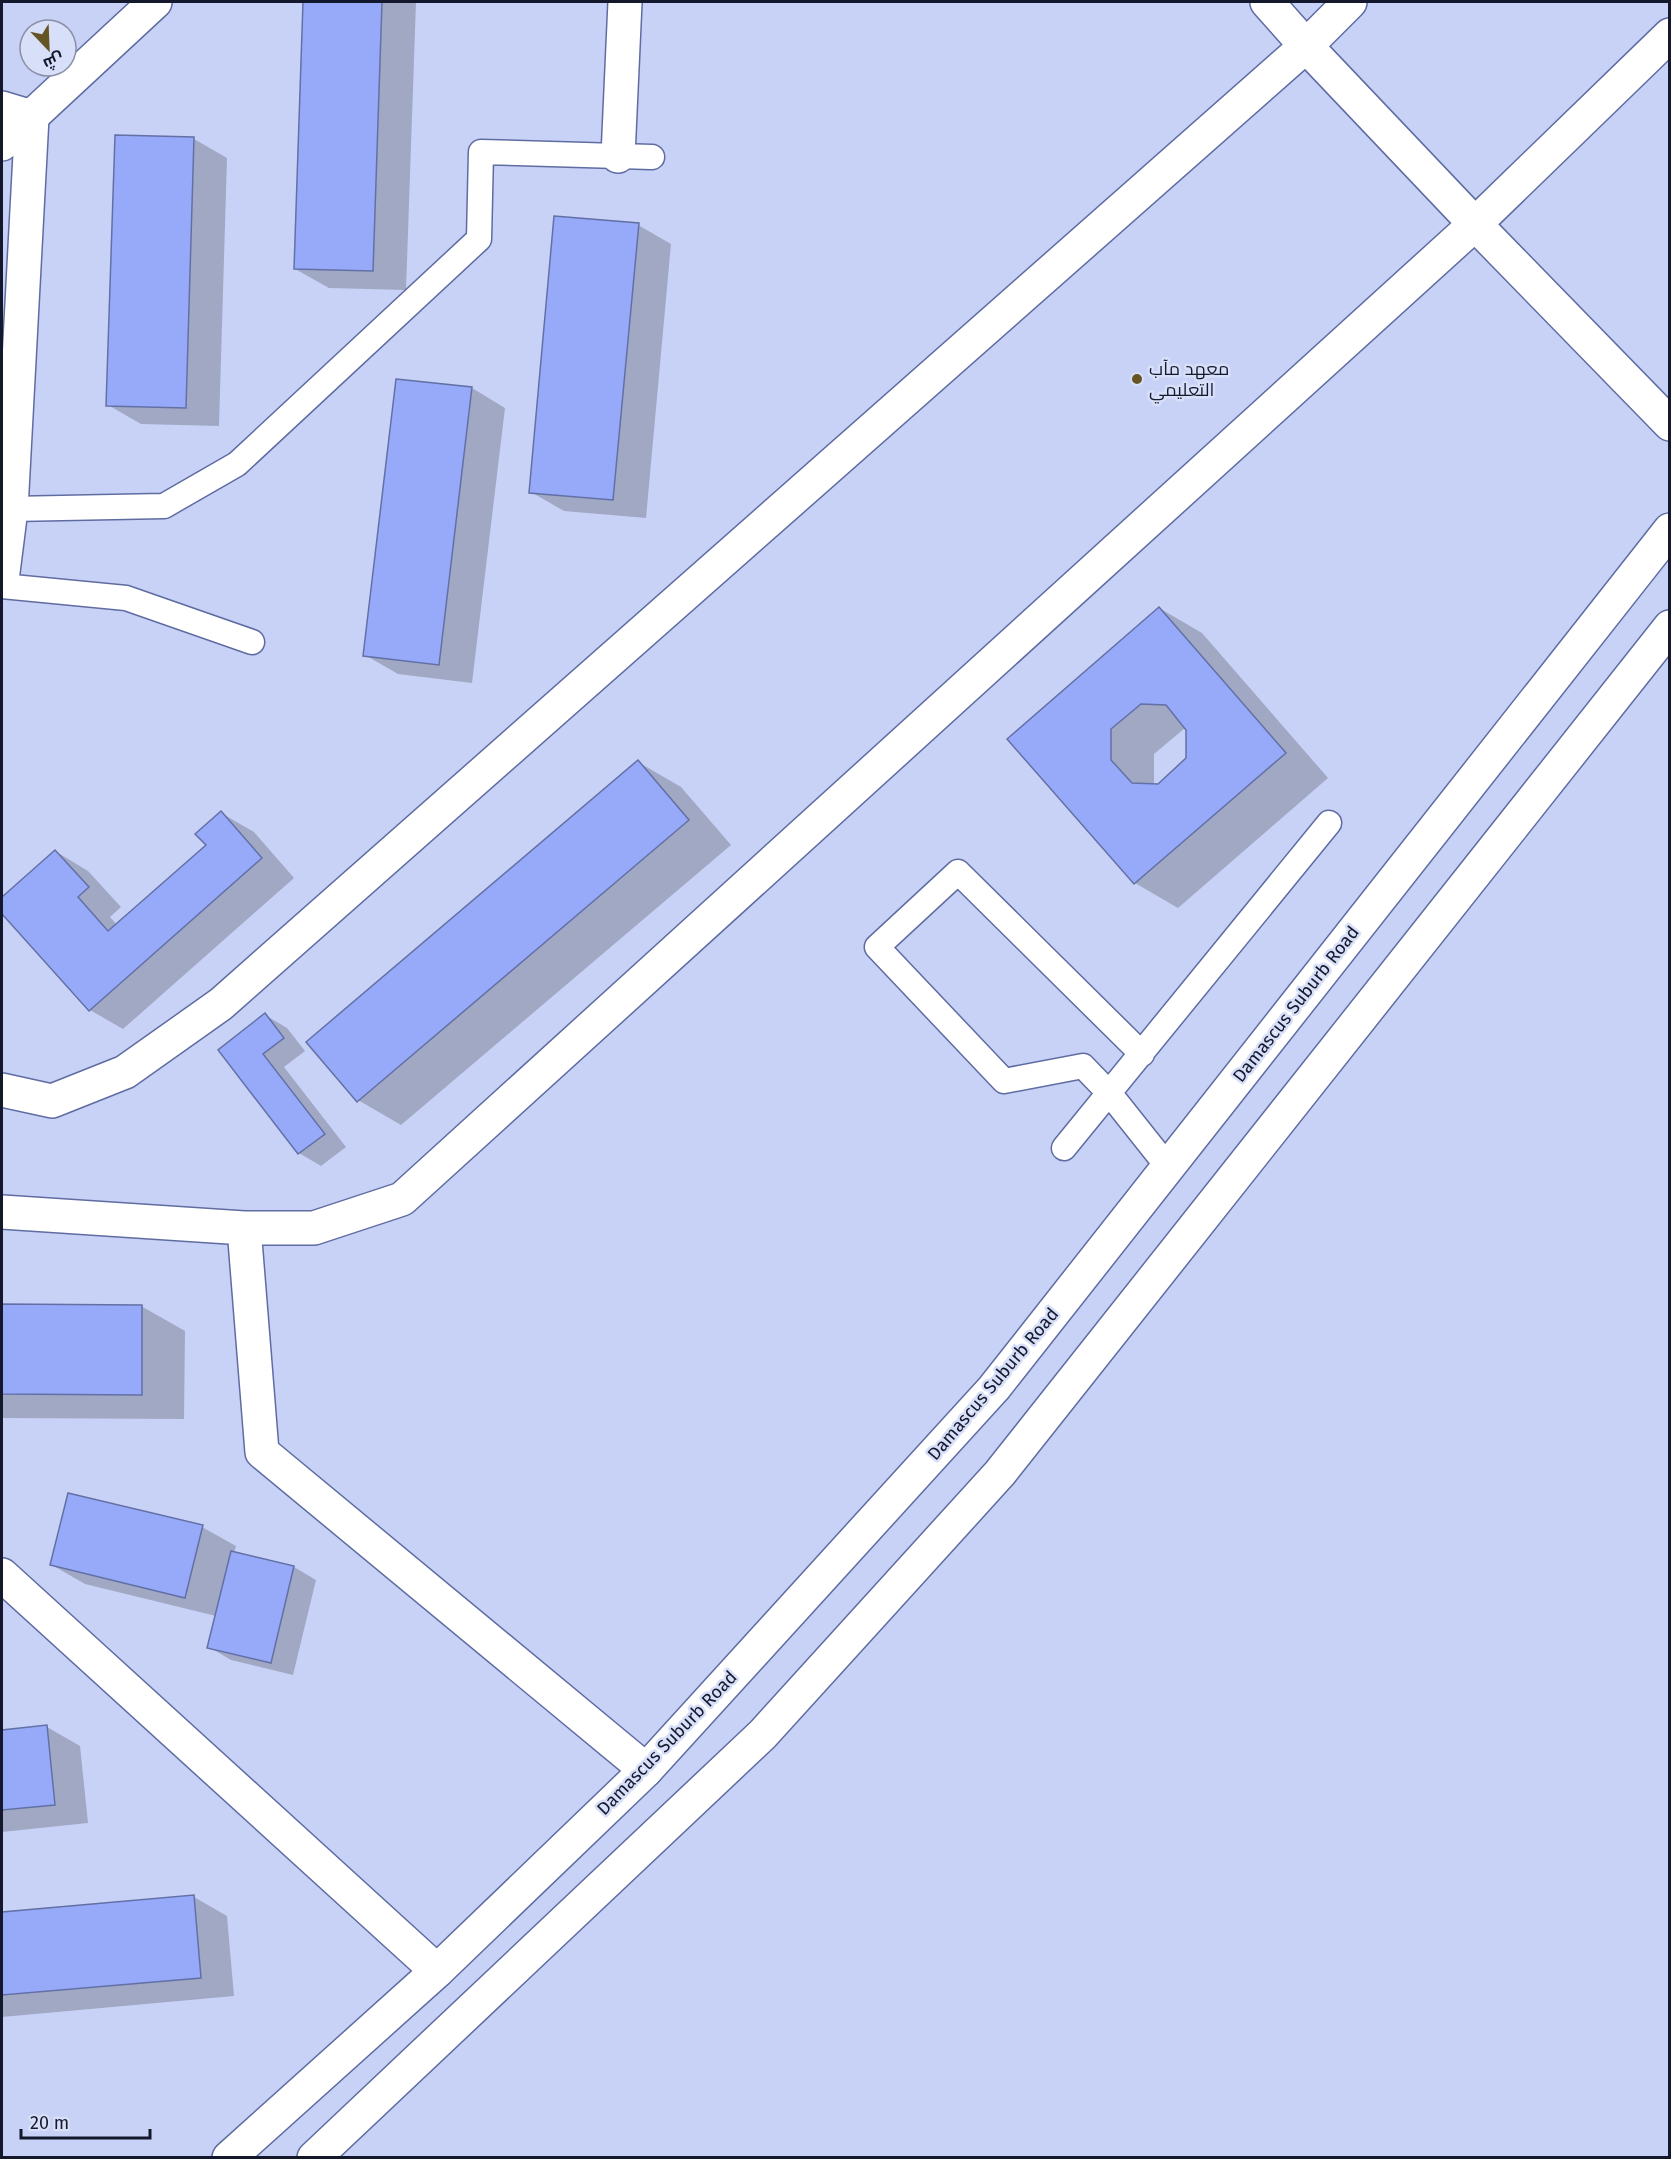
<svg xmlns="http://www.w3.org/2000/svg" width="1671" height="2159" font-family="'Fira Sans',Cairo,sans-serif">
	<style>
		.shadow { fill: #0003; fill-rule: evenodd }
		.building { fill: #96aaf9; stroke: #6370a6; stroke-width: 1.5; fill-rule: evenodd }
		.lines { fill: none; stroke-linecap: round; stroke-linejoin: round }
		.service-casing { stroke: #5f6ca2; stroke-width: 27 }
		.minor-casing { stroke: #5f6ca2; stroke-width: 36 }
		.tertiary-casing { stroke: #5f6ca2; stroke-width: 36 }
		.secondary-casing { stroke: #5f6ca2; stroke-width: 36 }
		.service { stroke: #fff; stroke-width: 24 }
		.minor { stroke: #fff; stroke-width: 33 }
		.tertiary { stroke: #fff; stroke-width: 33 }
		.secondary { stroke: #fff; stroke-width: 33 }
		.poi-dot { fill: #645522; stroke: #d8dff8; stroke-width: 2 }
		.labels { text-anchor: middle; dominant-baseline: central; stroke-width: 5; stroke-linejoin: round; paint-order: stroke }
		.poi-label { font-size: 18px; fill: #13182d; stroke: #d8dff8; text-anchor: start }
		.street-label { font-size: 18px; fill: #13182d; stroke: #d8dff8 }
	</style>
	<rect width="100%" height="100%" fill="#c8d2f6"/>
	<!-- shadow -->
	<path class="shadow" d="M304 2H416L406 290 329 288 295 269Z
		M194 139 227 158 219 426 141 424 108 405Z
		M638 225 671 244 646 518 564 511 531 492Z
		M398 381 472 388 505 408 472 683 398 674 365 655Z
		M1159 608 1202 633 1328 778 1178 908 1135 883 1009 739ZM1185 728 1187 729 1188 759 1159 785H1154V754Z
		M638 762 681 787 731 845 401 1125 358 1100Z
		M221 813 254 832 294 878 123 1029 90 1010 2 911V899L55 851 88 871 121 907 110 917 117 925 208 845Z
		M265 1015 287 1028 305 1051 284 1067 346 1147 321 1166 299 1153 220 1050Z
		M2 1306H141L185 1331 184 1419 2 1418Z
		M202 1527 236 1546 234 1553 294 1567 316 1580 293 1675 231 1660 209 1647 216 1616 85 1584 52 1565Z
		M47 1727 80 1746 88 1823 2 1832V1731Z
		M194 1897 227 1916 234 1996 2 2017V1914Z"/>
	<!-- building -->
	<path class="building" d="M303 2H382L373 271 294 269Z
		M115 135 194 137 186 408 106 406Z
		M554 216 639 223 613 500 529 493Z
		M396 379 472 387 439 665 363 656Z
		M1159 607 1286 753 1134 884 1007 739ZM1141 704 1166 705 1186 730V758L1158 784 1132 783 1111 760V729Z
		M638 760 689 820 357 1102 306 1042Z
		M221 811 262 858 89 1011 2 914V897L55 850 89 887 78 897 108 931 206 845 195 834Z
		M265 1013 284 1038 263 1054 325 1134 298 1154 218 1050Z
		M2 1304 142 1305V1395L2 1394Z
		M68 1493 203 1525 185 1598 50 1565Z
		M231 1551 294 1566 271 1663 207 1648Z
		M47 1725 55 1805 2 1810V1730Z
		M194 1895 201 1978 2 1995V1912Z"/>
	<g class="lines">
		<defs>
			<path id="service" d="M11 509 164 506 237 464 479 239 481 152 652 157
				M2 586 126 598 252 642
				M1142 1054 958 872 877 947 1004 1081 1083 1066 1110 1094 1168 1167
				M1064 1148 1329 823"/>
			<path id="minor" d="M2 108 32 117 11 509 2 580
				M618 156 625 2
				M2 1090 52 1101 125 1072 221 1004 1306 46 1350 2
				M2 1212 244 1228H314L402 1199 1475 224 1670 35
				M244 1228 262 1452 646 1770
				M2 1575 437 1971"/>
			<path id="tertiary" d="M1267 2 1306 46 1475 224 1670 424
				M2 144 155 2"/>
			<path id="secondary" d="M229 2158 437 1971 646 1770 994 1388 1670 530
				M314 2158 763 1734 1000 1473 1670 627"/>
		</defs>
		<!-- service casing -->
		<use href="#service" class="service-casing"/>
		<!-- minor casing -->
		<use href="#minor" class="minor-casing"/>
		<!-- tertiary casing -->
		<use href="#tertiary" class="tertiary-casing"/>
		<!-- secondary casing -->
		<use href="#secondary" class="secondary-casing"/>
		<!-- service -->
		<use href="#service" class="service"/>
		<!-- minor -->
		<use href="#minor" class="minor"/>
		<!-- tertiary -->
		<use href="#tertiary" class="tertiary"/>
		<!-- secondary -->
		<use href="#secondary" class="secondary"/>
	</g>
	<!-- markers -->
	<circle class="poi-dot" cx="1137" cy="379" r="6"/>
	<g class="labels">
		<!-- poi labels -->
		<g class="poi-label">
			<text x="1149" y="369">معهد مآب<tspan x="1149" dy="21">التعليمي</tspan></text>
		</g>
		<!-- street labels -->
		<g class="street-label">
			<text transform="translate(1296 1004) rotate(-52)">Damascus Suburb Road</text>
			<text transform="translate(993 1384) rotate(-50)">Damascus Suburb Road</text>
			<text transform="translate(667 1743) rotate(-46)">Damascus Suburb Road</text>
		</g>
	</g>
	<!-- border -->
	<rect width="1671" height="2159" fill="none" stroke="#13182d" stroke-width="6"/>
	<!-- north arrow -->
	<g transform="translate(48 48) rotate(157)"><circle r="28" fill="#d8dff8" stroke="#898fa7" stroke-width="1.5"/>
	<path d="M0-4.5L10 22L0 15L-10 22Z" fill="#645522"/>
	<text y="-9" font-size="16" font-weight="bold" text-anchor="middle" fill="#13182d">ش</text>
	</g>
	<!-- scale -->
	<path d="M21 2129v9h129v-9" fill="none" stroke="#13182d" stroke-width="3"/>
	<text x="30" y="2129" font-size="18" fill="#13182d" stroke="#d8dff8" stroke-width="4.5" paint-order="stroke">20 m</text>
</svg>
